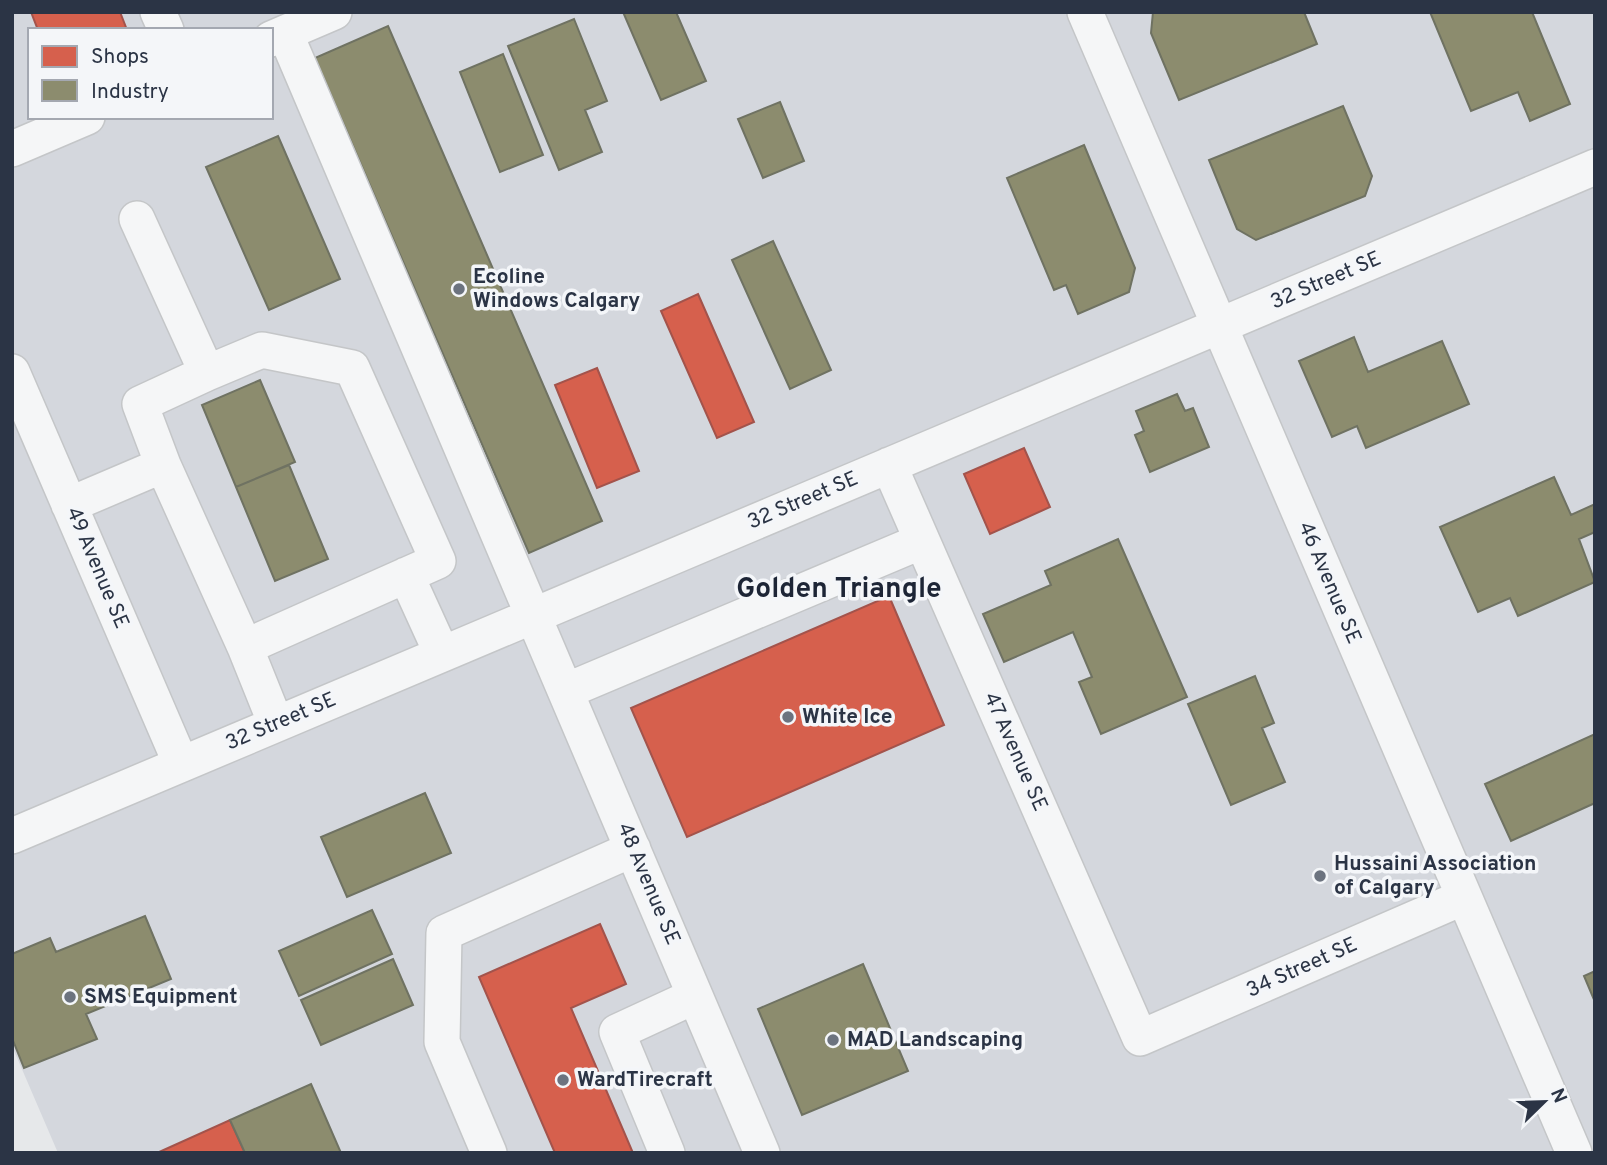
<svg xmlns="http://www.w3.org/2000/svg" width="1607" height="1165" font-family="Overpass,sans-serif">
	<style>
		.built { fill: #d4d7dd; fill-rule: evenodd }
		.shops { fill: #d6604d; stroke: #a3534b; stroke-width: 2 }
		.industry { fill: #8c8c6e; stroke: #6f7262; stroke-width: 2 }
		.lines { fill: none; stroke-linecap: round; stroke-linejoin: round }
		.minor-casing { stroke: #c4c6c8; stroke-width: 38 }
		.minor { stroke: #f5f6f7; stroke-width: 35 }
		.poi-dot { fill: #6c737f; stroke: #f4f6f9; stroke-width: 2.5 }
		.labels { text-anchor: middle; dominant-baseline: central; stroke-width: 7; stroke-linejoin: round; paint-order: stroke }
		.poi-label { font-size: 21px; font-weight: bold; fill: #2b3445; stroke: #f4f6f9; text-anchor: start }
		.street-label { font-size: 21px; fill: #2b3445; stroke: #f4f6f9 }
		.district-label { font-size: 28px; font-weight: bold; fill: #1d2536; stroke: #f4f6f9 }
	</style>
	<rect width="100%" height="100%" fill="#e6e8ea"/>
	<!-- built -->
	<path class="built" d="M12 12H1595V1153H58L12 1046ZM30 30H271V117H30Z"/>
	<!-- shops -->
	<path class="shops" d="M31 12H120L127 30H38Z
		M698 294 754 422 717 438 661 311Z
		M597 368 639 471 597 488 555 385Z
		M1024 448 1050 507 990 534 964 474Z
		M889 596 944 725 687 837 631 708Z
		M600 924 626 984 571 1008 633 1153H555L479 977Z
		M230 1120 245 1153H157Z"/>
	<!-- industry -->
	<path class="industry" d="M623 12H676L706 81 661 100Z
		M1153 12H1304L1317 44 1179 100 1151 33Z
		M1430 12H1532L1570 104 1530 121 1518 92 1471 111Z
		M574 19 607 101 585 110 602 152 559 170 508 46Z
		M388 26 602 521 529 553 315 58Z
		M503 54 543 155 500 172 460 72Z
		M780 102 804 161 763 178 738 119Z
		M1343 106 1372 176 1365 196 1256 240 1237 229 1209 160Z
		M278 136 340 279 269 310 206 167Z
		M1084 145 1135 268 1129 292 1078 314 1066 285 1054 290 1007 178Z
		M773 241 831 370 790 389 732 260Z
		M1354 337 1368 372 1442 341 1469 404 1366 448 1357 426 1332 437 1299 361Z
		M260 380 295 462 236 487 202 405Z
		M1177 394 1185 411 1193 408 1209 447 1150 472 1135 435 1144 431 1136 411Z
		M289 465 328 559 275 581 236 487Z
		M1554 477 1571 515 1595 504V532L1579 539 1595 582 1518 616 1510 598 1478 612 1440 527Z
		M1118 539 1187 697 1101 734 1079 682 1092 677 1073 632 1004 662 983 614 1051 585 1045 571Z
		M1255 676 1274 723 1262 728 1285 782 1231 805 1188 704Z
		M1595 734V803L1511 841 1485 784Z
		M425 793 451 853 347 897 321 837Z
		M372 910 392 954 299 996 279 951Z
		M145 916 171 979 86 1014 97 1039 24 1068 12 1038V954L50 938 56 952Z
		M393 959 413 1005 321 1045 301 1000Z
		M863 964 908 1071 802 1115 758 1009Z
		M1595 971V1002L1584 976Z
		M311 1084 341 1153H245L230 1120Z"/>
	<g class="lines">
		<defs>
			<path id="minor" d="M158 12 166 30
				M1085 12 1574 1153
				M285 33 762 1153
				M271 39 334 12
				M12 149 87 117
				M12 372 181 764
				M163 465 140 404 207 373
				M889 465 1140 1038 1464 897
				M69 505 163 465 245 647 438 561 352 368 262 350 207 373 137 219
				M406 575 442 654
				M245 647 276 724
				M566 691 922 541
				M12 836 1595 167
				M489 1153 442 1042 444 933 633 849
				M667 1153 617 1032 695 996"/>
		</defs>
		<!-- minor casing -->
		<use href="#minor" class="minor-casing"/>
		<!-- minor -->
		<use href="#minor" class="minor"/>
	</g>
	<!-- markers -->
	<g class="poi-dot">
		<circle cx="459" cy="289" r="7"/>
		<circle cx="788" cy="717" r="7"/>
		<circle cx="1320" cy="876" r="7"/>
		<circle cx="70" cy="997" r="7"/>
		<circle cx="833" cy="1040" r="7"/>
		<circle cx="563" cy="1080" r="7"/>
	</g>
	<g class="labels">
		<!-- poi labels -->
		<g class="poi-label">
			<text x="473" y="277">Ecoline<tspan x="473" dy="24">Windows Calgary</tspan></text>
			<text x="802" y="717">White Ice</text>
			<text x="1334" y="864">Hussaini Association<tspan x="1334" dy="24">of Calgary</tspan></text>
			<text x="84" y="997">SMS Equipment</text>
			<text x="847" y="1040">MAD Landscaping</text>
			<text x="577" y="1080">WardTirecraft</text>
		</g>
		<!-- street labels -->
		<g class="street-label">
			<text transform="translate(1326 281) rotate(-23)">32 Street SE</text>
			<text transform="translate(803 501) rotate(-23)">32 Street SE</text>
			<text transform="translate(97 568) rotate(67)">49 Avenue SE</text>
			<text transform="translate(1329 583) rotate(67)">46 Avenue SE</text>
			<text transform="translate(281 722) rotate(-23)">32 Street SE</text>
			<text transform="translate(1015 752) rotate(66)">47 Avenue SE</text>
			<text transform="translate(648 884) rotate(67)">48 Avenue SE</text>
			<text transform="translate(1302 968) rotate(-24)">34 Street SE</text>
		</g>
		<!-- district labels -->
		<g class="district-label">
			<text x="839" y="590">Golden Triangle</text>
		</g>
	</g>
	<!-- border -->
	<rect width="1607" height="1165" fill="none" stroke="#2b3445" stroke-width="28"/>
	<!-- legend -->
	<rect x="28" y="28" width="245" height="91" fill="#f4f6f9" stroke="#a4a8b1" stroke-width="2"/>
	<rect x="42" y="46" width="35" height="21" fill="#d6604d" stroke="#a4a8b1" stroke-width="2"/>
	<text x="91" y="63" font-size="21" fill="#2b3445">Shops</text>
	<rect x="42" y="80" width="35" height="21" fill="#8c8c6e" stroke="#a4a8b1" stroke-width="2"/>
	<text x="91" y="98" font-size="21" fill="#2b3445">Industry</text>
	<!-- north arrow -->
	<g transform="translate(1544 1102) rotate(67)" stroke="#f4f6f9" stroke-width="5" paint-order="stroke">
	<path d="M0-5L12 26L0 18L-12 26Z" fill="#2b3445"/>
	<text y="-10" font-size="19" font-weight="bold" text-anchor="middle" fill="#2b3445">N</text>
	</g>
</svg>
